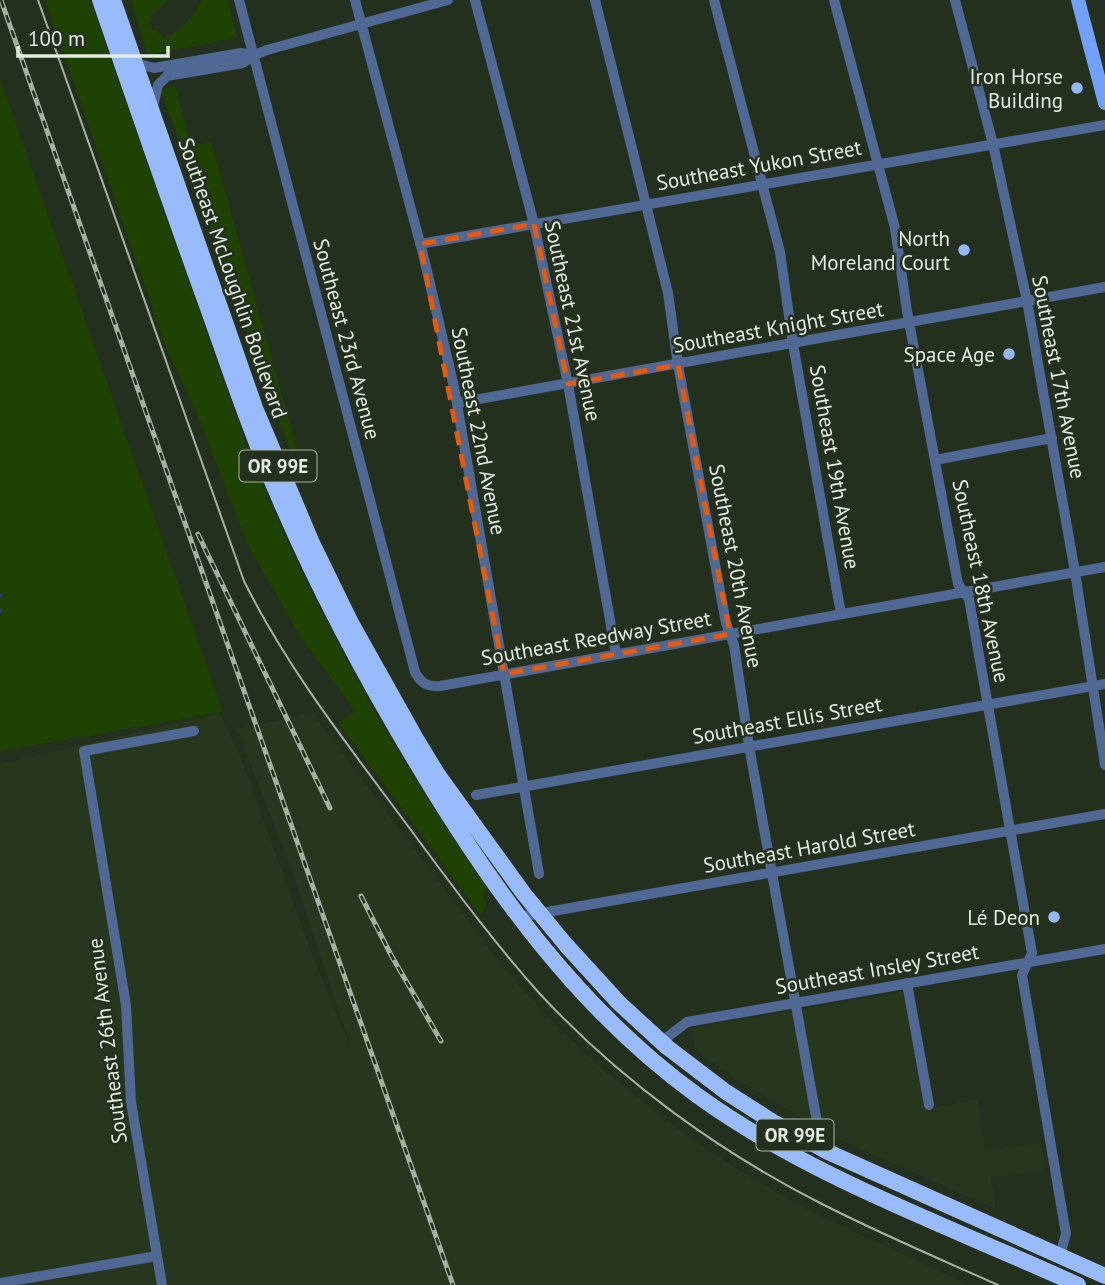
<svg xmlns="http://www.w3.org/2000/svg" width="1105" height="1285" font-family="'PT Sans',sans-serif">
	<style>
		.built { fill: #27371e }
		.green { fill: #1d4201 }
		.lines { fill: none; stroke-linecap: round; stroke-linejoin: round }
		.stream { stroke: #1e3d78; stroke-width: 2.5 }
		.minor { stroke: #506894; stroke-width: 10 }
		.major { stroke: #71a1fc; stroke-width: 14 }
		.highway { stroke: #97bbfc; stroke-width: 16 }
		.tram { stroke: #a6b0a2; stroke-width: 2 }
		.rail-casing { stroke: #a6b0a2; stroke-width: 5 }
		.rail { stroke: #24301e; stroke-width: 2.5; stroke-dasharray: 8; stroke-linecap: butt }
		.marked { fill: none; stroke: #e8590c; stroke-width: 5; stroke-dasharray: 14 9; stroke-linejoin: round }
		.poi-dot { fill: #92b7fd; stroke: #24301e; stroke-width: 2.5 }
		.labels { text-anchor: middle; dominant-baseline: central; stroke-width: 5; stroke-linejoin: round; paint-order: stroke }
		.shield { fill: #24301e; stroke: #aab4a6; stroke-width: 2 }
		.shield-label { font-size: 19px; font-weight: bold; fill: #e4ede1 }
		.poi-label { font-size: 21px; fill: #e4ede1; stroke: #24301e; text-anchor: end }
		.street-label { font-size: 21px; fill: #e4ede1; stroke: #24301e }
	</style>
	<rect width="100%" height="100%" fill="#24301e"/>
	<!-- built -->
	<path class="built" d="M220 713 241 759 313 957 353 1053 294 876 237 729 312 713 505 970 555 1024 603 1070 691 1139 737 1169 805 1209 969 1285H0V764Z
		M910 990 930 1108 977 1100 986 1151 1041 1142 1045 1169 991 1178 996 1209 836 1138 739 1081 695 1050 692 1028Z"/>
	<!-- green -->
	<path class="green" d="M45 0H90C124 98 159 196 193 294 217 362 240 432 268 498 327 635 403 768 488 889L483 893C486 900 489 910 480 914L339 723 355 711 300 636 248 545 198 416 167 349Z
		M131 0H168L152 14V20L148 22 153 30 157 29 162 38C179 35 193 15 203 0H228L237 38 148 55Z
		M0 79 223 712 0 751Z
		M175 85 191 146 211 141 301 464 296 465 275 412 161 90Z"/>
	<g class="lines">
		<!-- stream -->
		<path class="stream" d="M0 594 1 596
			M0 613 1 610"/>
		<!-- minor -->
		<path class="minor" d="M239 0 415 672C421 683 427 687 440 686L1105 567
			M355 0 423 254 454 387 539 874
			M475 0 534 224 568 384 616 654
			M595 0 668 293 678 365 726 623 734 645 749 746 817 1122 813 1144
			M714 0 780 252 793 344 841 614
			M834 0 895 228 907 311 958 584 969 599 1032 953 1022 975 1066 1234 1060 1255
			M955 0 993 144 1027 301 1075 572 1105 765
			M135 63 154 68 241 53 254 55
			M152 111 158 85 167 76 243 63 254 55 267 50 448 0
			M420 244 1105 125
			M457 403 1105 287
			M935 460 1052 438
			M476 795 1105 684
			M519 917 1105 814
			M907 983 929 1105
			M661 1042 687 1022 1105 949
			M0 1283 157 1256
			M162 1285 131 1102 126 1005 84 751 194 731"/>
		<!-- major -->
		<path class="major" d="M1078 0 1105 103"/>
		<!-- highway -->
		<path class="highway" d="M100 0C134 99 168 198 204 297 227 361 248 426 275 488 317 588 368 683 424 775 497 896 582 1012 698 1096 813 1179 950 1226 1078 1285
			M113 0 255 408 312 543 351 623 416 739 438 775 524 894 566 945 619 1003 667 1047 726 1092 773 1122 828 1152 1105 1276"/>
		<!-- tram -->
		<path class="tram" d="M38 0 244 581C285 664 341 736 396 810 443 873 488 936 540 994 620 1080 719 1152 824 1205 881 1234 940 1259 998 1285"/>
		<defs>
			<path id="rail" d="M1 0 453 1285
				M198 534 330 808
				M361 896 391 955 441 1041"/>
		</defs>
		<!-- rail casing -->
		<use href="#rail" class="rail-casing"/>
		<!-- rail -->
		<use href="#rail" class="rail"/>
	</g>
	<!-- marked area -->
	<path class="marked" d="M534 224 568 384 678 365 730 634 504 674 420 244Z"/>
	<!-- markers -->
	<g class="poi-dot">
		<circle cx="1077" cy="88" r="7"/>
		<circle cx="964" cy="250" r="7"/>
		<circle cx="1009" cy="354" r="7"/>
		<circle cx="1054" cy="917" r="7"/>
	</g>
	<g class="labels">
		<!-- shield labels -->
		<g class="shield">
			<rect x="239.5" y="450.5" width="77" height="31" rx="5"/>
			<rect x="756.5" y="1119.5" width="77" height="31" rx="5"/>
		</g>
		<g class="shield-label">
			<text x="278" y="466">OR 99E</text>
			<text x="795" y="1135">OR 99E</text>
		</g>
		<!-- poi labels -->
		<g class="poi-label">
			<text x="1063" y="76">Iron Horse<tspan x="1063" dy="24">Building</tspan></text>
			<text x="950" y="238">North<tspan x="950" dy="24">Moreland Court</tspan></text>
			<text x="995" y="354">Space Age</text>
			<text x="1040" y="917">Lé Deon</text>
		</g>
		<!-- street labels -->
		<g class="street-label">
			<text transform="translate(759 165) rotate(-10)">Southeast Yukon Street</text>
			<text transform="translate(233 278) rotate(71)">Southeast McLoughlin Boulevard</text>
			<text transform="translate(573 321) rotate(78)">Southeast 21st Avenue</text>
			<text transform="translate(778 327) rotate(-10)">Southeast Knight Street</text>
			<text transform="translate(347 339) rotate(75)">Southeast 23rd Avenue</text>
			<text transform="translate(1059 377) rotate(79)">Southeast 17th Avenue</text>
			<text transform="translate(479 431) rotate(79)">Southeast 22nd Avenue</text>
			<text transform="translate(835 467) rotate(80)">Southeast 19th Avenue</text>
			<text transform="translate(736 566) rotate(79)">Southeast 20th Avenue</text>
			<text transform="translate(981 581) rotate(78)">Southeast 18th Avenue</text>
			<text transform="translate(596 638) rotate(-10)">Southeast Reedway Street</text>
			<text transform="translate(787 720) rotate(-10)">Southeast Ellis Street</text>
			<text transform="translate(809 847) rotate(-10)">Southeast Harold Street</text>
			<text transform="translate(877 969) rotate(-10)">Southeast Insley Street</text>
			<text transform="translate(107 1041) rotate(-97)">Southeast 26th Avenue</text>
		</g>
	</g>
	<!-- scale -->
	<path d="M18 46v10h150v-10" fill="none" stroke="#e4ede1" stroke-width="3.5"/>
	<text x="28" y="46" font-size="21" fill="#e4ede1" stroke="#24301e" stroke-width="5" paint-order="stroke">100 m</text>
</svg>
